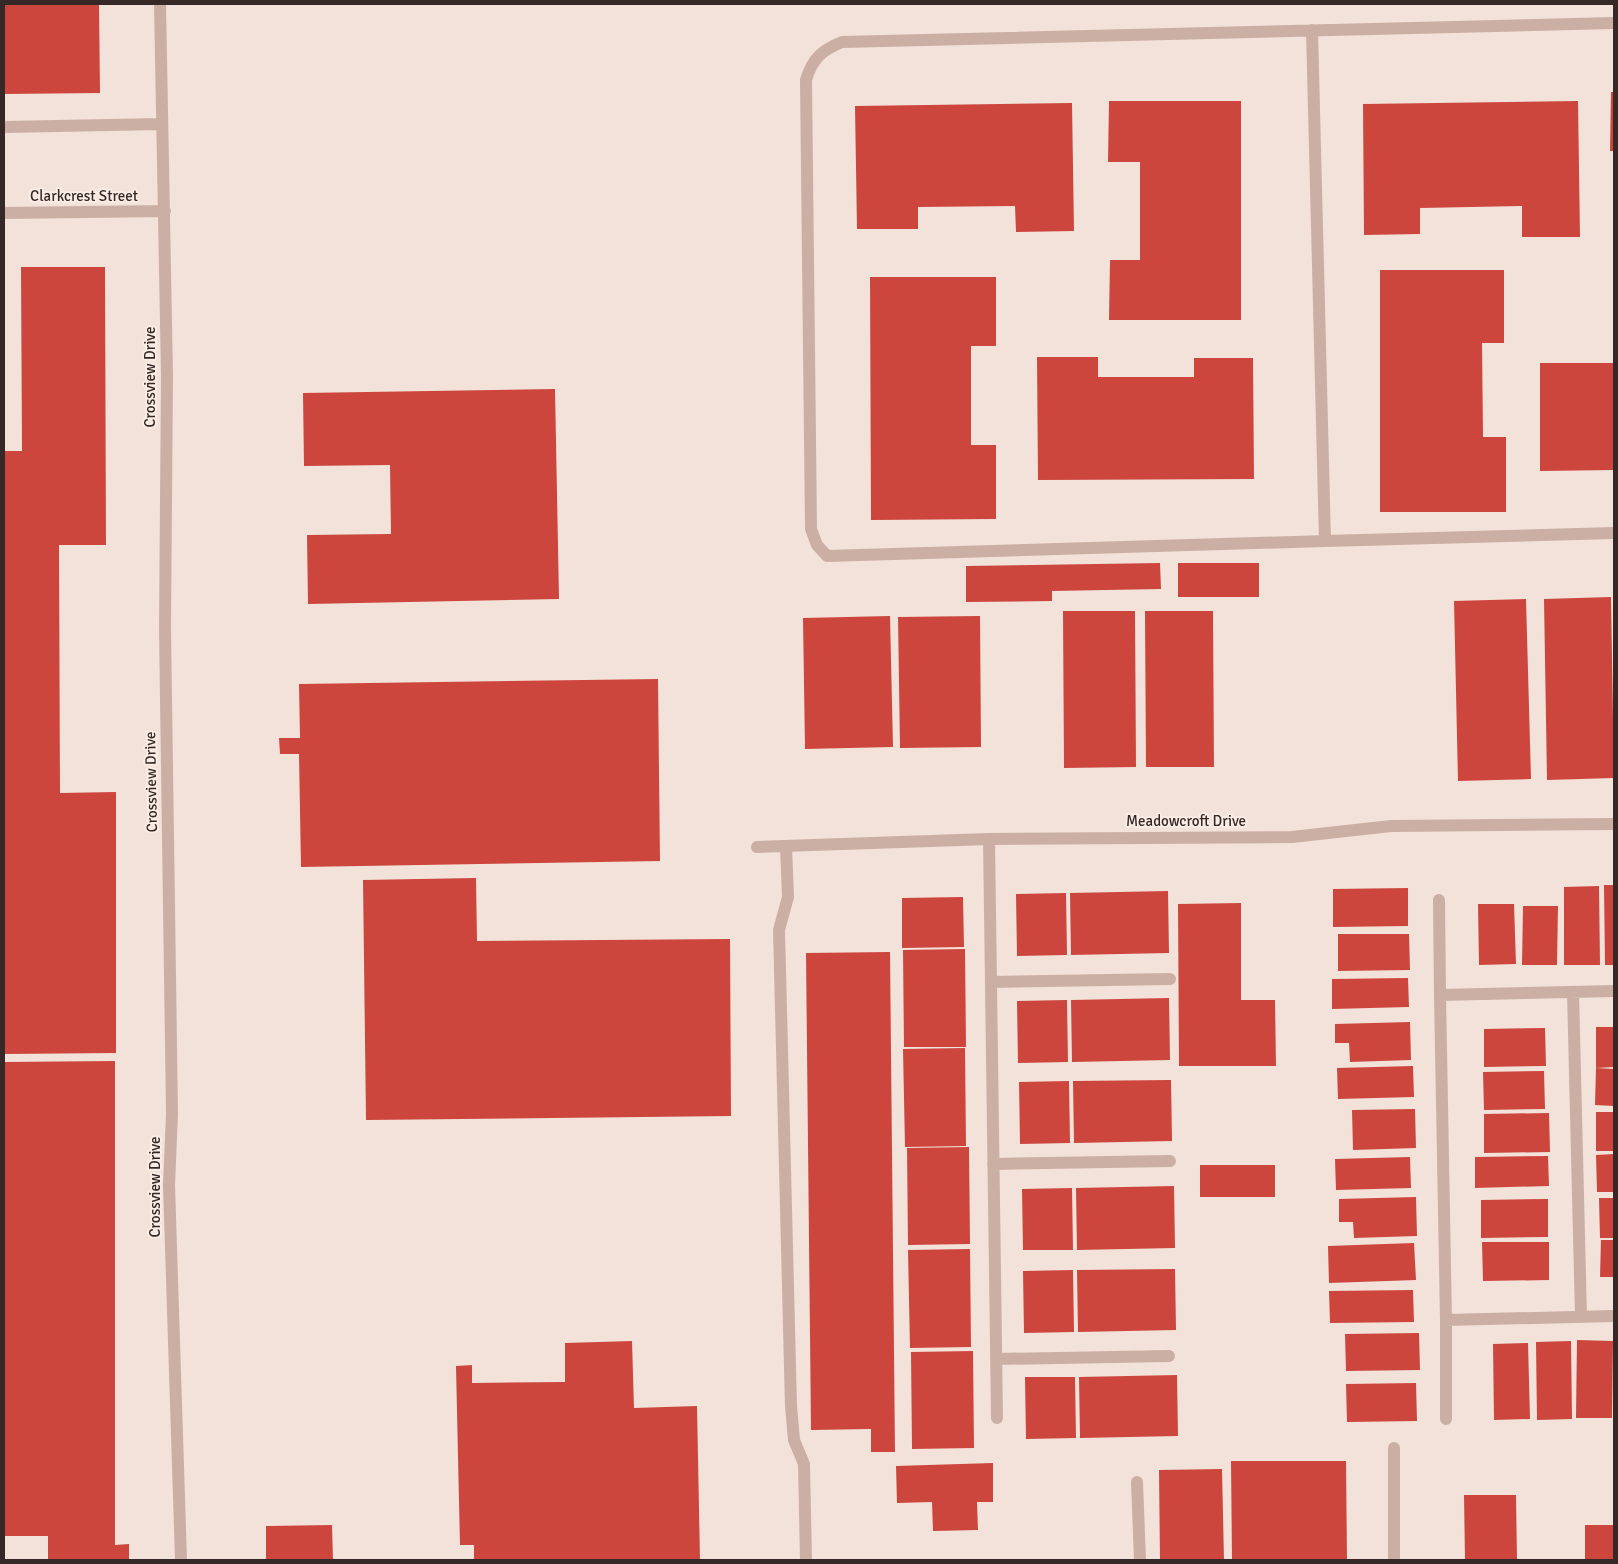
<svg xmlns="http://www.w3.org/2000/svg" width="1618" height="1564" font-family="Signika,sans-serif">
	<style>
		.building { fill: #cc463d }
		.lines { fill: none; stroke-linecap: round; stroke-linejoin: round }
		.minor { stroke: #cbafa4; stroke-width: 12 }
		.labels { text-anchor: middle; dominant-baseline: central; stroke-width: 4; stroke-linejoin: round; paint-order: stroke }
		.street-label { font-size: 15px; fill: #362826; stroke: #faede5 }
	</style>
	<rect width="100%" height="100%" fill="#f3e2d9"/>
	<!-- building -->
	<path class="building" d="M4 4H99L100 93 4 94Z
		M1611 92H1614V151H1610Z
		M1109 101H1241V320H1109L1110 260H1140V162H1108Z
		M1578 101 1580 237H1522V206L1420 208V234L1364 235 1363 104Z
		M1072 103 1074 231 1016 232 1015 206 918 207V229H857L855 106Z
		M21 267H105L106 545H59L60 793 116 792V1053L4 1054V451H22Z
		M1380 270H1504V343H1482L1483 437H1506V512H1380Z
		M870 277H996V346H971V445H996V519L871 520Z
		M1037 357H1098V377H1194V358H1253L1254 479 1038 480Z
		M1540 363H1614V470L1540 471Z
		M555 389 559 599 308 604 307 535 391 534 390 465 304 466 303 393Z
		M1160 563 1161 589 1052 591V601L966 602V566Z
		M1178 563H1259V597H1178Z
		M1611 597 1614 778 1547 780 1544 599Z
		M1526 599 1531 779 1458 781 1454 601Z
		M1063 611H1135L1136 767 1064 768Z
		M1145 611H1213L1214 767H1146Z
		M890 616 893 747 805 749 803 618Z
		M980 616 981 747 900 748 898 617Z
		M658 679 660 861 301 867 299 754H280L279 738H300L299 684Z
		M476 878 477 941 730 939 731 1116 366 1120 363 880Z
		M1604 885H1614V965H1605Z
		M1599 886 1600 965H1564V887Z
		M1408 888V926L1333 927V889Z
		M1168 891 1169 953 1071 955 1070 893Z
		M1066 893 1067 955 1017 956 1016 894Z
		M963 897 964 947 902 948V898Z
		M1241 903V1000H1275L1276 1066H1179L1178 904Z
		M1478 904H1514L1516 964 1479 965Z
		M1523 906H1558L1557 965H1522Z
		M1338 934H1409L1410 970 1338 971Z
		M965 949 966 1047H904L903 950Z
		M890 952 895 1452H871V1429L811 1430 806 953Z
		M1408 978 1409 1007 1332 1009V979Z
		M1169 998 1170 1060 1072 1062 1071 1000Z
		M1067 1000 1068 1062 1018 1063 1017 1001Z
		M1410 1022 1411 1060 1350 1062 1349 1043H1335V1024Z
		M1596 1027H1614V1067L1596 1068Z
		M1545 1028 1546 1066 1484 1067V1029Z
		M965 1048 966 1146 905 1147 903 1049Z
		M115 1061V1545L129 1544V1560H48V1536H4V1062Z
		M1413 1066 1414 1097 1338 1099 1337 1068Z
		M1596 1068 1614 1069V1106L1595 1105Z
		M1544 1071 1545 1109 1484 1110 1483 1072Z
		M1171 1080 1172 1141 1074 1143 1073 1081Z
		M1069 1081 1070 1143 1020 1144 1019 1082Z
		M1415 1109 1416 1148 1353 1150 1352 1110Z
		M1596 1112H1614V1151H1596Z
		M1549 1113 1550 1152 1484 1153V1114Z
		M969 1147 970 1244 908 1245 907 1148Z
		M1614 1154V1192H1597L1596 1155Z
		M1548 1156 1549 1186 1475 1188V1157Z
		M1410 1157 1411 1188 1336 1190 1335 1159Z
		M1200 1165H1275V1197H1200Z
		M1174 1186 1175 1248 1077 1250 1076 1188Z
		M1072 1188 1073 1250H1023L1022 1189Z
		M1416 1197 1417 1236 1354 1238 1353 1222H1339V1199Z
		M1599 1198H1614V1238H1600Z
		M1548 1199V1237L1481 1238V1200Z
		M1601 1240H1614V1277H1600Z
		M1482 1242H1549V1280L1483 1281Z
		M1414 1243 1416 1280 1329 1283 1328 1246Z
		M970 1249 971 1347 910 1348 908 1250Z
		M1175 1269 1176 1330 1078 1332 1077 1270Z
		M1073 1270 1074 1332 1024 1333 1023 1271Z
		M1413 1290 1414 1322 1330 1323 1329 1291Z
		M1419 1333 1420 1370 1346 1371 1345 1334Z
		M1577 1340 1613 1341 1612 1418H1576Z
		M632 1341 634 1408 697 1406 700 1560H474V1545H460L456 1366 472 1365V1383L565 1382V1343Z
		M1571 1341 1572 1419 1537 1420 1536 1342Z
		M1528 1343 1530 1419 1494 1420 1493 1344Z
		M973 1351 974 1448 912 1449 911 1352Z
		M1177 1375 1178 1436 1080 1438 1079 1377Z
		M1025 1377H1075L1076 1438 1026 1439Z
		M1416 1383 1417 1421 1347 1422 1346 1384Z
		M1231 1461H1346L1347 1560H1232Z
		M993 1463V1502H977L978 1530 933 1531 932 1502 897 1503 896 1466Z
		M1222 1469 1224 1560H1160L1159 1470Z
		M1464 1495H1516L1517 1560H1465Z
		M332 1525 333 1560H266V1526Z
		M1585 1525H1614V1560H1585Z"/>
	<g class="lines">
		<!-- minor -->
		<path class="minor" d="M160 4 167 376 165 629 172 1114 169 1185 181 1560
			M1312 30 1325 541 827 556 817 545 811 529 806 80C812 59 822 50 842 42L1614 23
			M4 127 162 124
			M4 213 165 211
			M1325 541 1614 533
			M989 839 997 1418
			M786 846 788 897 779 930 791 1406 794 1440 804 1464 806 1560
			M757 847 989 839 1292 837 1391 826 1614 824
			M1439 900 1440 995
			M991 982 1170 979
			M1614 991 1440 995 1446 1320 1614 1316
			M1573 992 1581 1317
			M993 1164 1170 1161
			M1446 1320V1419
			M996 1359 1169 1356
			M1137 1482 1140 1560
			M1394 1560V1448"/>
	</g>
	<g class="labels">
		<!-- street labels -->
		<g class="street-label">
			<text x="84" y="196">Clarkcrest Street</text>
			<text transform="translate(150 377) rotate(-90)">Crossview Drive</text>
			<text transform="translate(151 782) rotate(-91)">Crossview Drive</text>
			<text x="1186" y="821">Meadowcroft Drive</text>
			<text transform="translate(155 1187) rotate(-90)">Crossview Drive</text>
		</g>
	</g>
	<!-- border -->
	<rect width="1618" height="1564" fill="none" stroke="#362826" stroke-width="10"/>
</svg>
